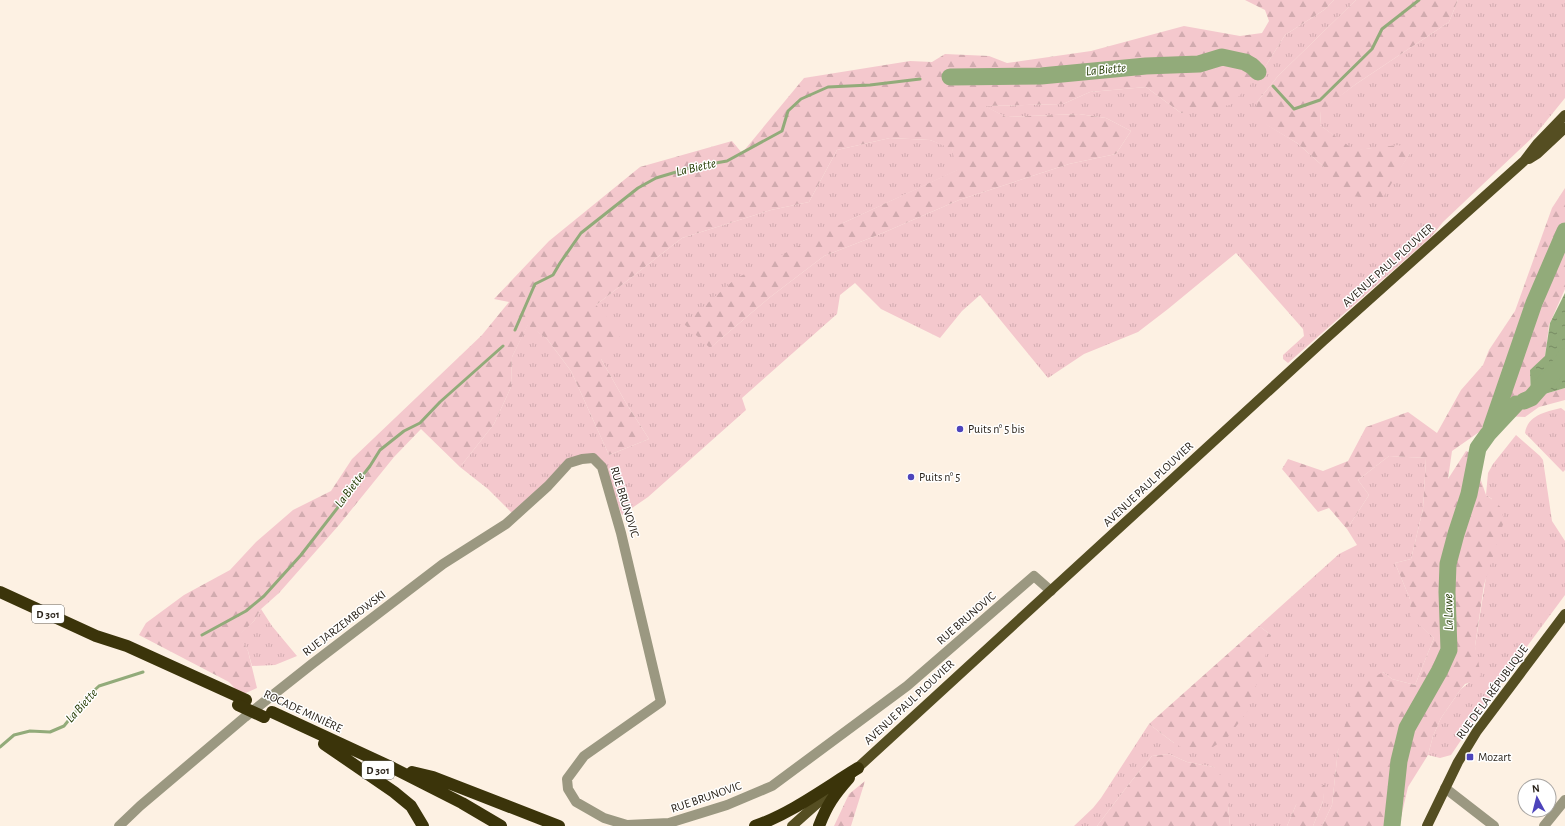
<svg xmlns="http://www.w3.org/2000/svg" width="1565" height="826" font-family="'Alegreya Sans',sans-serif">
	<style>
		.grass { fill: url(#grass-tufts) }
		.forest { fill: url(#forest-firs) }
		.water { fill: url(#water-ripples) }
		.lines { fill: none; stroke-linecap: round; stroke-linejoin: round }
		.stream { stroke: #92ab7a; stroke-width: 3 }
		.river { stroke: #92ab7a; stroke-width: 17 }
		.minor { stroke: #9b9881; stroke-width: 10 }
		.major { stroke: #554e22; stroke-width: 10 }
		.highway { stroke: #3b340a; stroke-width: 12 }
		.highway-bridge { stroke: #3b340a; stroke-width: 12 }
		.poi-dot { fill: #4d44bb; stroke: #fff; stroke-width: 1.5 }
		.labels { text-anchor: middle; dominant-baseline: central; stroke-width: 3; stroke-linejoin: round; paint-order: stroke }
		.shield { fill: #fff; stroke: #67625c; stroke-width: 1 }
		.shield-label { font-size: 11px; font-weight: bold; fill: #261f16 }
		.street-label { font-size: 12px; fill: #261f16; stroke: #fff }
		.poi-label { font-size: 12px; fill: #261f16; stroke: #fff; text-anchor: start }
		.water-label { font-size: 13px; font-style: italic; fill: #253c04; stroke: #fff }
	</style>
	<defs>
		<pattern id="grass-tufts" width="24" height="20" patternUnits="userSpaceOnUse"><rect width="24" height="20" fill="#f4c8cd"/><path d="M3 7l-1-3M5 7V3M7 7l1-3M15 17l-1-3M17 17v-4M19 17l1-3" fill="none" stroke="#d1abaf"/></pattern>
		<pattern id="forest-firs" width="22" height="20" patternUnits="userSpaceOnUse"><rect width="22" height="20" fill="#f4c8cd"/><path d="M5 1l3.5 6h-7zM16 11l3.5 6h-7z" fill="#d1abaf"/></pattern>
		<pattern id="water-ripples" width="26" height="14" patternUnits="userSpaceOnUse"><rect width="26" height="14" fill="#92ab7a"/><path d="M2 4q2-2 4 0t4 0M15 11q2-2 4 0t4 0" fill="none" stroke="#778b63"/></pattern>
	</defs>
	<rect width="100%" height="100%" fill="#fdf1e3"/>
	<!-- grass -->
	<path class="grass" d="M1334 0H1356L1278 76 1257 102 1266 124 1297 143 1324 167 1397 173 1410 153 1372 148 1354 151 1320 125 1321 110 1356 84 1449 22 1458 0H1565V98L1535 135 1443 222 1431 237 1288 363 1283 359V355L1304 336 1303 329 1236 253 1168 309 1138 332 1084 354 1048 378 980 295 962 311 940 338 881 309 855 283 840 295 837 314 742 398 746 410 648 497 622 515 602 467 593 458 569 463 515 516 488 489 460 467 494 424 511 387 512 357 528 324 547 339 571 371 609 455 649 439 626 403 601 359 596 305 682 238 771 210 809 202 837 150 890 138 930 140 952 148 958 170 843 223 710 348 769 298 824 256 878 235 959 200 1069 164 1116 154 1131 131 1106 118 1079 114 1006 117 984 106 1063 104 1090 92 1146 87 1181 113 1260 75 1285 35 1324 10Z
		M1561 408 1565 411V470L1563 472 1525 433C1528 415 1545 412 1561 408Z
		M1516 435 1540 456 1543 460 1552 521 1565 541V595L1497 687 1451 755 1440 758 1428 755 1433 736 1441 718 1461 689 1470 682 1479 667 1476 658 1475 646 1486 577 1492 499 1486 495 1488 473 1493 464Z
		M1389 456 1426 458 1423 509 1411 559 1395 563 1410 599 1412 618 1434 638 1415 685 1392 679 1383 672 1338 750 1332 805 1322 826H1313L1323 801 1324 785 1296 805 1287 826H1230L1228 805 1214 767 1187 762 1169 754 1152 756 1129 784 1097 826H1074L1093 808 1101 798 1149 724 1174 743 1271 635 1259 626 1339 554 1357 545 1347 529 1369 495 1358 480Z
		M261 609 272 626 297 656 275 665 252 666 248 651 238 635 254 621Z"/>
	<!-- forest -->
	<path class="forest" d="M1245 0H1334L1324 10 1285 35 1260 75 1230 105 1181 113 1146 87 1090 92 1063 104 985 106 1006 117 1079 114 1106 118 1131 131 1116 154 1069 164 959 200 878 235 824 256 769 298 710 348 684 324 735 279 843 223 957 170 952 149 930 140 890 138 837 150 809 202 771 210 682 238 596 305 622 334 601 359 626 403 649 439 609 455 571 371 547 339 528 325 512 357 511 387 494 424 460 467 421 429 394 457 339 525 279 593 261 609 254 621 239 635 248 651 257 688 241 695 229 682 139 635 146 623 184 595 230 570 256 542 293 510 331 491 352 459 482 335 509 302 494 299 549 241 640 167 732 141 742 153 804 78 910 61 932 62 945 54 989 56 1007 63 1091 51 1184 26 1240 36 1262 33 1269 21 1265 10Z
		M1356 0H1458L1449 22 1356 84 1321 111 1320 125 1354 150 1399 145 1410 153 1382 199 1350 196 1324 167 1297 143 1265 124 1255 113 1257 102 1278 76Z
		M1565 188V289L1549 325 1545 357 1530 370 1531 398 1565 388V400L1539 407 1525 417 1502 416 1452 451 1448 479 1466 451 1482 457 1477 469 1486 495 1497 503 1501 508 1504 521 1484 585 1475 646 1481 675 1477 680 1465 684 1461 689 1441 718 1433 736 1428 755 1408 787 1399 826H1322L1332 805 1338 750 1355 688 1383 672 1392 679 1415 685 1434 638 1411 618 1410 599 1395 563 1411 559 1423 509 1426 458 1389 456 1358 480 1369 495 1347 529 1329 508 1318 512 1282 469 1288 459 1323 471 1348 461 1366 427 1408 412 1437 433 1461 390 1483 365 1489 350 1515 311 1552 208Z
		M1259 626 1271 635 1261 671 1247 712 1228 737 1207 751 1186 750 1174 743 1149 724Z
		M1169 754 1187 762 1214 767 1235 795 1228 805 1230 826H1097L1129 784 1152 756Z
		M865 781 851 826H834L849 794Z
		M1309 785H1325L1323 801 1313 826H1287L1296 805Z"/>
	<!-- water -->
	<path class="water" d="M1565 293V388L1531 398 1530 370 1545 356 1550 323Z"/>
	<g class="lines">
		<!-- stream -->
		<path class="stream" d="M1273 86 1294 109 1320 100 1372 49 1382 29 1419 0
			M515 330 535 284 553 275 560 263 581 233 638 188 656 178 693 167 727 161 782 131 788 111 801 99 828 87 870 85 920 79
			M202 635 246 611 264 596 301 555 370 466 380 450 404 431 420 423 440 402 503 346
			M0 747 14 735 30 731 50 732 64 726 88 696 99 686 143 672"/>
		<!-- river -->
		<path class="river" d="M950 77 1041 76 1146 66 1199 64 1222 57 1245 62 1252 66 1258 72
			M1524 401 1531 398 1562 363 1565 357
			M1491 428 1534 303 1565 231
			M1392 826 1399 761 1407 728 1440 670 1449 650 1447 592 1448 564 1456 534 1469 494 1478 448 1488 434 1516 404"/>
		<!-- minor -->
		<path class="minor" d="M1445 788 1494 826
			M119 826 140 806 245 717 312 664 443 564 506 524 548 486 569 463 582 459 593 458 602 467 621 533 661 702 584 756 567 779 568 789 576 802 604 818 627 825 669 823 727 805 772 786 907 686 1034 576 1051 591
			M1544 826 1565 800"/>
		<!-- major -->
		<path class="major" d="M1529 159 1537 154 1565 128
			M852 773 1323 341 1524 161 1537 144 1565 115
			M792 826 838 785
			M1427 826 1458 762 1477 731 1565 614"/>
		<!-- highway -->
		<path class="highway" d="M0 592 96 636 127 646 246 700
			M272 712 393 768 462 803 501 826
			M324 744 394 792 411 806 423 826
			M412 772 433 777 559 826
			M755 826C792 813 825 788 858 768
			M819 826C827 805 834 795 849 778"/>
		<!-- highway-bridge -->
		<path class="highway-bridge" d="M238 705 264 717"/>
	</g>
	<!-- markers -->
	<g class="poi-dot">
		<circle cx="960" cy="429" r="4"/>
		<circle cx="911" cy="477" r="4"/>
		<rect x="1466" y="753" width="8" height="8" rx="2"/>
	</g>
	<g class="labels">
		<!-- shield labels -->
		<g class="shield">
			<rect x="32" y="605" width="32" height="18" rx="3"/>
			<rect x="362" y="761" width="32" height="18" rx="3"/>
		</g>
		<g class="shield-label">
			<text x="48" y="614">D 301</text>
			<text x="378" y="770">D 301</text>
		</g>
		<!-- street labels -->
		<g class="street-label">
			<text transform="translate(1388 265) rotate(-42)">AVENUE PAUL PLOUVIER</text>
			<text transform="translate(1148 484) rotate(-43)">AVENUE PAUL PLOUVIER</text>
			<text transform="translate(625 502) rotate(73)">RUE BRUNOVIC</text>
			<text transform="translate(966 618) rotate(-41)">RUE BRUNOVIC</text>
			<text transform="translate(344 623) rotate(-37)">RUE JARZEMBOWSKI</text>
			<text transform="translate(1492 692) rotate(-54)">RUE DE LA RÉPUBLIQUE</text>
			<text transform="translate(909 702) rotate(-43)">AVENUE PAUL PLOUVIER</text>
			<text transform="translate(303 711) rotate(25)">ROCADE MINIÈRE</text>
			<text transform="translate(706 797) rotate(-19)">RUE BRUNOVIC</text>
		</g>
		<!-- poi labels -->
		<g class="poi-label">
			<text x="968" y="429">Puits n° 5 bis</text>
			<text x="919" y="477">Puits n° 5</text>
			<text x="1478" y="757">Mozart</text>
		</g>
		<!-- water labels -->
		<g class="water-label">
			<text transform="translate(1106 70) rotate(-6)">La Biette</text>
			<text transform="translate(696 168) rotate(-13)">La Biette</text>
			<text transform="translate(350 490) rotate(-53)">La Biette</text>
			<text transform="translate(1449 612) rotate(-91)">La Lawe</text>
			<text transform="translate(82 706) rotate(-48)">La Biette</text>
		</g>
	</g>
	<!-- north arrow -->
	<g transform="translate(1537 798) rotate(353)"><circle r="19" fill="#ffffff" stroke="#a8a5a2"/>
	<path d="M0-3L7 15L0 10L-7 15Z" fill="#4d44bb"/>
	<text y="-6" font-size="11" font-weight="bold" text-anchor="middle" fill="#261f16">N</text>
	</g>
</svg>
